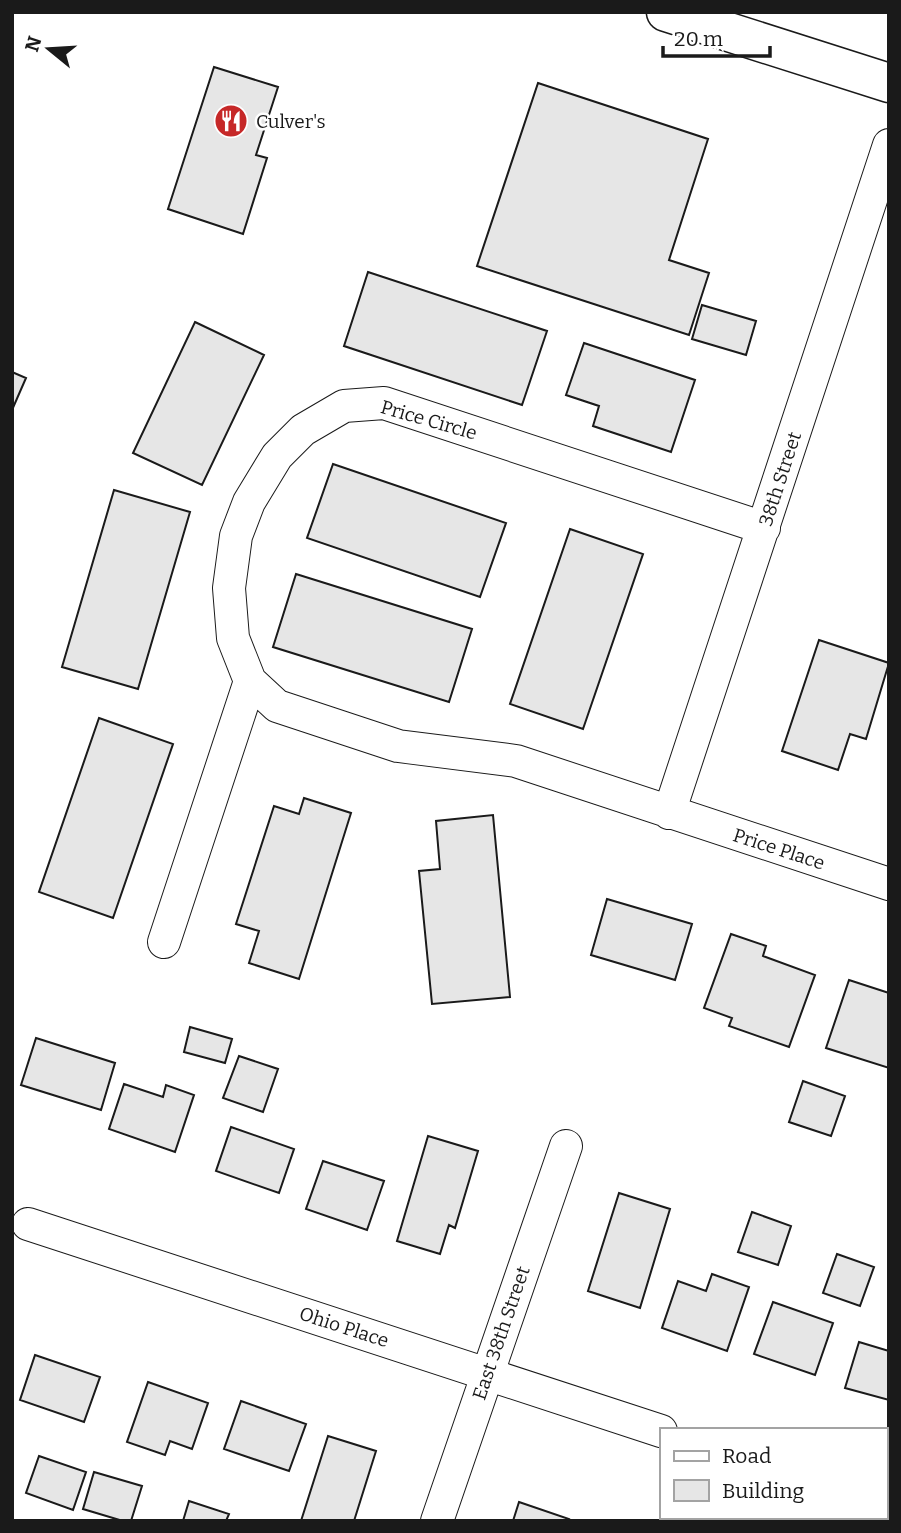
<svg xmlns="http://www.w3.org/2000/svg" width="901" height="1533" font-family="Bitter,serif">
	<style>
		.building { fill: #e6e6e6; stroke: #1a1a1a; stroke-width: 2 }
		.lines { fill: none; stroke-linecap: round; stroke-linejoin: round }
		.street-casing { stroke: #1a1a1a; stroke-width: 34 }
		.secondary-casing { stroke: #1a1a1a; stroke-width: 41 }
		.street { stroke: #fff; stroke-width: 32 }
		.secondary { stroke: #fff; stroke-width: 38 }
		.labels { text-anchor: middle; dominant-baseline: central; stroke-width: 5; stroke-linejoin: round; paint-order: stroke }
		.poi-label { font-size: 19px; fill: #1a1a1a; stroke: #fff; text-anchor: start }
		.street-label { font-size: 19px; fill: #1a1a1a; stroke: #fff }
	</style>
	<rect width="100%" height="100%" fill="#fff"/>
	<!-- building -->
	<path class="building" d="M214 67 278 87 256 155 267 158 243 234 168 209Z
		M538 83 708 139 669 260 709 273 689 335 477 266Z
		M368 272 547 331 522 405 344 346Z
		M702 305 756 321 746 355 692 339Z
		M195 322 264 355 202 485 133 453Z
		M584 343 695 380 671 452 593 426 599 406 566 395Z
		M12 372 26 378 12 410Z
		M333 464 506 523 480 597 307 538Z
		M114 490 190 512 138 689 62 667Z
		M570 529 643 554 583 729 510 704Z
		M296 574 472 629 449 702 273 647Z
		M819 640 889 663 866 739 850 734 838 770 782 751Z
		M99 718 173 744 113 918 39 892Z
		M304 798 351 813 299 979 249 963 259 931 236 924 274 806 299 814Z
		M493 815 510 997 432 1004 419 871 440 869 436 821Z
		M607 899 692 924 675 980 591 955Z
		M731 934 766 946 763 956 815 975 789 1047 729 1026 732 1018 704 1008Z
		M849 980 889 993V1068L826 1048Z
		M190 1027 232 1039 225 1063 184 1052Z
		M36 1038 115 1063 101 1110 21 1085Z
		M239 1056 278 1069 263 1112 223 1098Z
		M803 1081 845 1096 831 1136 789 1122Z
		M124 1084 163 1097 166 1085 194 1095 175 1152 109 1129Z
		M231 1127 294 1149 279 1193 216 1171Z
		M428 1136 478 1151 455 1228 449 1225 440 1254 397 1241Z
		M323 1161 384 1181 367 1230 306 1209Z
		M619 1193 670 1209 640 1308 588 1291Z
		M752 1212 791 1226 778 1265 738 1252Z
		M837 1254 874 1267 860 1306 823 1293Z
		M712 1274 749 1287 727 1351 662 1328 678 1281 706 1291Z
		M773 1302 833 1323 815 1375 754 1354Z
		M859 1342 889 1351V1400L845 1388Z
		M35 1355 100 1377 84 1422 20 1400Z
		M148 1382 208 1403 192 1449 170 1441 165 1455 127 1442Z
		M241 1401 306 1424 289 1471 224 1449Z
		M328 1436 376 1451 354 1521H301Z
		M39 1456 86 1472 73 1510 26 1493Z
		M94 1472 142 1486 131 1521H123L83 1509Z
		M189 1501 229 1514 226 1521H183Z
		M519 1502 569 1519 568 1521H513Z"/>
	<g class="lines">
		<defs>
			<path id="street" d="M764 528 384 403 344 406 303 430 277 456 249 502 236 536 229 588 233 638 250 681 277 706 398 746 516 761 889 884
				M669 813 889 145
				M164 942 250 681
				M28 1224 661 1431
				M885 1504 889 1505
				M437 1521 566 1146"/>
			<path id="secondary" d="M666 12 889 83"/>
		</defs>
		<!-- street casing -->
		<use href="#street" class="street-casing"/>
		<!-- secondary casing -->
		<use href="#secondary" class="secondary-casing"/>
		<!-- street -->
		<use href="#street" class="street"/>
		<!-- secondary -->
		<use href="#secondary" class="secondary"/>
	</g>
	<!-- icons -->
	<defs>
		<symbol id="restaurant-disc" viewBox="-11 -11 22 22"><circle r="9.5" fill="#c62828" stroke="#fff"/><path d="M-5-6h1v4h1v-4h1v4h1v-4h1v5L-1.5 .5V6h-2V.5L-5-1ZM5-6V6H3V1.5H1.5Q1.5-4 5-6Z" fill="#fff"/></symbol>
	</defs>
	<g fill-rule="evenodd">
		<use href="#restaurant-disc" x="212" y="102" width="38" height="38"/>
	</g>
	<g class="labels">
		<!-- poi labels -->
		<g class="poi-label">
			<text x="256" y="121">Culver's</text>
		</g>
		<!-- street labels -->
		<g class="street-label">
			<text transform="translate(429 420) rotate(16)">Price Circle</text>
			<text transform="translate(780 479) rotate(-72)">38th Street</text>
			<text transform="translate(779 849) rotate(18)">Price Place</text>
			<text transform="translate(344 1327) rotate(18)">Ohio Place</text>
			<text transform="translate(501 1333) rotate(-71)">East 38th Street</text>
		</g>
	</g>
	<!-- border -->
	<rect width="901" height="1533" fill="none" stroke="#1a1a1a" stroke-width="28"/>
	<!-- legend -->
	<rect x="660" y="1428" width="228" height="91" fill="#ffffff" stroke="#a3a3a3" stroke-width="2"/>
	<rect x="674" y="1451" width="35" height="10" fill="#ffffff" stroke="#a3a3a3" stroke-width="2"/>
	<text x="722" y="1463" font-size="21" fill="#1a1a1a">Road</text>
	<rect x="674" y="1480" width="35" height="21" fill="#e6e6e6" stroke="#a3a3a3" stroke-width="2"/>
	<text x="722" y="1498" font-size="21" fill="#1a1a1a">Building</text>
	<!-- north arrow -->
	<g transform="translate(49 49) rotate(288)" stroke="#ffffff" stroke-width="5" paint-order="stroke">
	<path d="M0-5L12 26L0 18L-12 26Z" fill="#1a1a1a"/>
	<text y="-10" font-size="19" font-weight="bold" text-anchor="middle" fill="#1a1a1a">N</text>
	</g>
	<!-- scale -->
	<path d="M663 46v10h107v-10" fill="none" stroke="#1a1a1a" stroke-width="3.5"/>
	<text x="674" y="46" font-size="21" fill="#1a1a1a" stroke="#ffffff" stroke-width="5" paint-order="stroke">20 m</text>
</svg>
